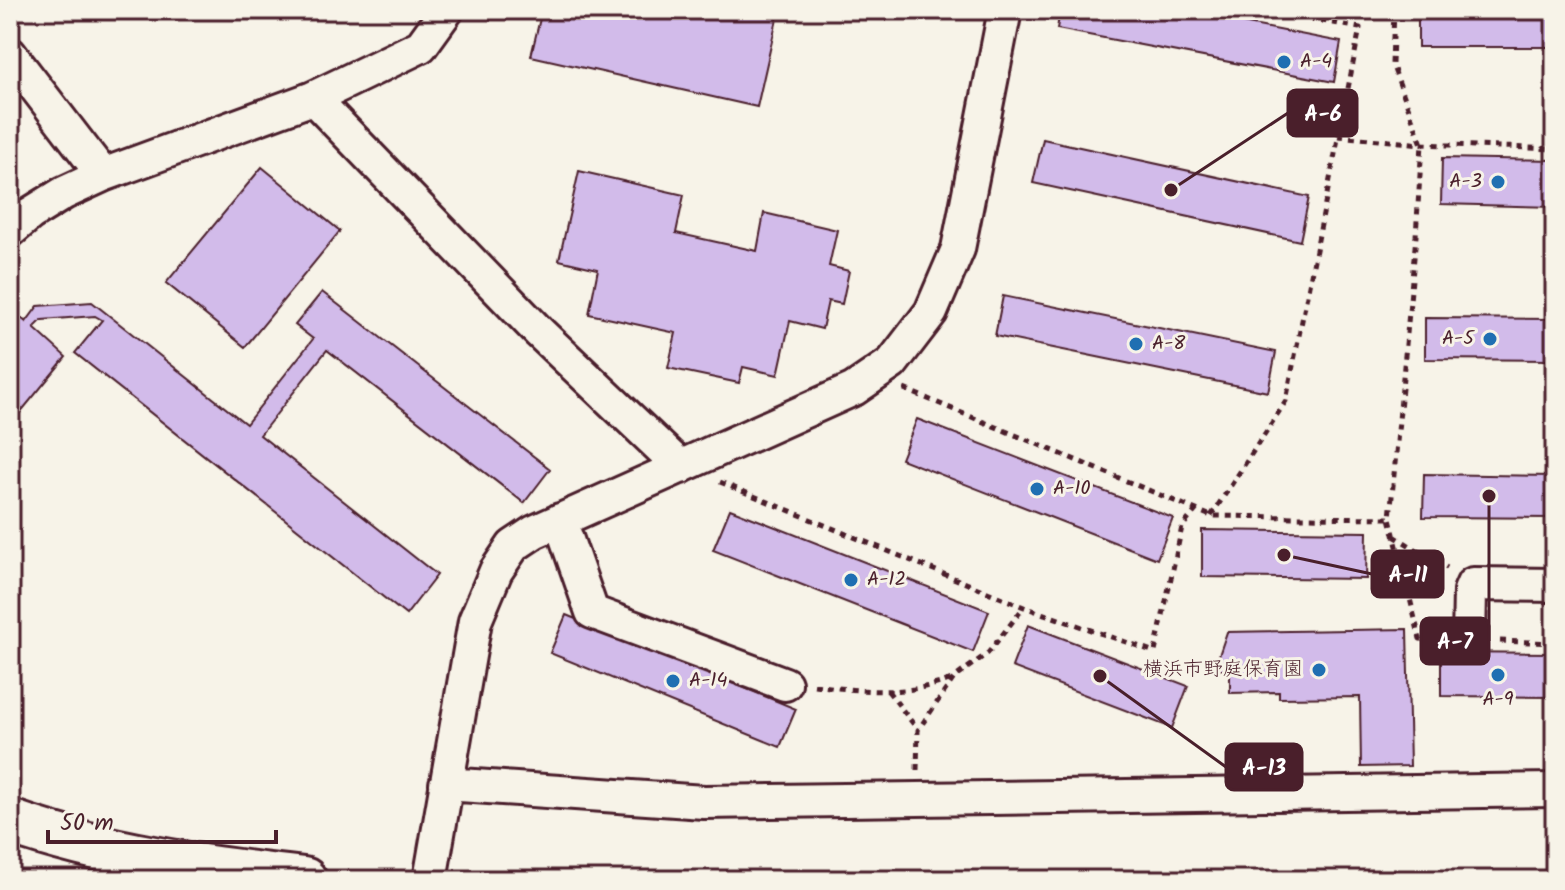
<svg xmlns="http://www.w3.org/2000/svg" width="1565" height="890" font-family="Kalam,'Klee One',sans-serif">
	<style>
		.building { fill: #d2bbea; stroke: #4a1f2b; stroke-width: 2 }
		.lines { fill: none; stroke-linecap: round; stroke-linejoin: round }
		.street-casing { stroke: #4a1f2b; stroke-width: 38 }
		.secondary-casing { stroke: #4a1f2b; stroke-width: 50 }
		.path { stroke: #4a1f2b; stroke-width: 5; stroke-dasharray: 6 6; stroke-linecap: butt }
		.street { stroke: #f7f3e8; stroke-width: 32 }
		.secondary { stroke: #f7f3e8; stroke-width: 44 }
		.poi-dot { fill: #1f6fb2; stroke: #f7f3e8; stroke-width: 3 }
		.labels { text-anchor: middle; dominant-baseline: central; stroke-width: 6; stroke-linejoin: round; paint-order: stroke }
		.poi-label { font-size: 20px; fill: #4a1f2b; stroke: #f7f3e8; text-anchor: start }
		.leader { fill: none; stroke: #4a1f2b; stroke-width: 3 }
		.callout-dot { fill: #4a1f2b; stroke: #f7f3e8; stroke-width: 3 }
		.callout { fill: #4a1f2b; stroke: #4a1f2b; stroke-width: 3 }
		.callout-label { font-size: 22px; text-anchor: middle; font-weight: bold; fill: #fff }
	</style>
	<rect width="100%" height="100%" fill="#f7f3e8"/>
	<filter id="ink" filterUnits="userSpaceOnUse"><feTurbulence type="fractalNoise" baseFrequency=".0125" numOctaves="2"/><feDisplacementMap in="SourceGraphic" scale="16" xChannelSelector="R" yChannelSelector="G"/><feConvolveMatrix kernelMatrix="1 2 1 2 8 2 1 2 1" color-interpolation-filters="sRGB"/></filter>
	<g filter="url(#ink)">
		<!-- building -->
		<path class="building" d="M542 10H779L757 107 531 56Z
			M1060 10H1175L1341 42 1334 82 1057 29Z
			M1418 10H1555V47H1418Z
			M1043 139 1309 197 1300 241 1033 183Z
			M1442 158 1555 160V207L1441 204Z
			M262 167 340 231 245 347 166 283Z
			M579 171 684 195 676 233 757 251 764 213 837 230 829 266 849 271 842 304 828 301 822 329 790 321 778 375 743 367 739 383 668 368 676 333 589 314 598 269 559 260Z
			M322 292 550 469 524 503 327 350 260 435 437 575 406 615 75 353 102 320 95 316 42 320 34 328 66 357 10 425V309L26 322 38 306 92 302 246 424 313 339 295 325Z
			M1003 296 1276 352 1268 392 995 336Z
			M1425 318 1555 319V360L1425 359Z
			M917 419 1173 518 1157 559 901 459Z
			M1424 474 1555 476V518L1423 517Z
			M730 509 989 611 973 652 713 550Z
			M1202 530 1367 532 1366 579 1202 577Z
			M566 615 796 709 780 747 550 653Z
			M1028 625 1188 686 1172 728 1012 667Z
			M1407 629 1410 766 1361 767 1360 697 1279 698V692L1230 693V670H1214L1227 632Z
			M1441 652 1555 653V697L1441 696Z"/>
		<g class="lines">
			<defs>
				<path id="street" d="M10 54 103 175
					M313 98 539 332 681 467
					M10 231 30 214 64 193 103 175 313 98 421 46 447 10
					M560 520 592 612 785 684
					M1469 641 1470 591 1473 584 1555 585
					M446 784 704 802 1555 790
					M430 880 475 621 496 571 513 546 534 532 854 389 892 363 931 312 958 249 1005 10"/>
				<path id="secondary" d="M10 822C104 855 205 869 304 880"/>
			</defs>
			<!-- street casing -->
			<use href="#street" class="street-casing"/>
			<!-- secondary casing -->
			<use href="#secondary" class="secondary-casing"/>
			<!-- path -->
			<path class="path" d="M1394 10 1392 64 1422 144 1416 236 1390 518 1420 639 1438 640
				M1338 136 1422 144 1555 149
				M904 389 1211 516 1390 518
				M720 482 1024 607 1155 652 1182 527 1197 509
				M1211 516 1286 401 1360 28 1263 10
				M1394 536 1447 568
				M1500 641 1555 643
				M814 685C860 691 909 697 954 678
				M888 691 918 730
				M917 770 918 730 954 678 988 653 1024 607"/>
			<!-- street -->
			<use href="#street" class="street"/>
			<!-- secondary -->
			<use href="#secondary" class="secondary"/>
		</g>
	</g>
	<!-- markers -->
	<g class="poi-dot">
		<circle cx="1284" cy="62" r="8"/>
		<circle cx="1498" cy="182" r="8"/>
		<circle cx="1490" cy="339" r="8"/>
		<circle cx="1136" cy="344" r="8"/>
		<circle cx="1037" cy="489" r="8"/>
		<circle cx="851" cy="580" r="8"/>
		<circle cx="1319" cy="670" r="8"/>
		<circle cx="1498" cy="675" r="8"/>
		<circle cx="673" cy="681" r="8"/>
	</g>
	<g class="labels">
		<!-- poi labels -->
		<g class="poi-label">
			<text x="1300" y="62">A-4</text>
			<text x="1482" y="182" text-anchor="end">A-3</text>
			<text x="1474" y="339" text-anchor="end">A-5</text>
			<text x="1152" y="344">A-8</text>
			<text x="1053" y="489">A-10</text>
			<text x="867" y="580">A-12</text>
			<text x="1303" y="670" text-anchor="end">横浜市野庭保育園</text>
			<text x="689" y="681">A-14</text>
			<text x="1498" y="700" text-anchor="middle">A-9</text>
		</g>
	</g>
	<!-- callouts -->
	<path class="leader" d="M1171 190L1288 113M1284 555L1372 574M1489 496L1489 641M1100 676L1226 767"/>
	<g class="callout-dot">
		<circle cx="1171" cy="190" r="8"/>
		<circle cx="1284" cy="555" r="8"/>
		<circle cx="1489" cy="496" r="8"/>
		<circle cx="1100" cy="676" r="8"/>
	</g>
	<g class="callout">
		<rect x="1288" y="90" width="69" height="46" rx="8"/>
		<rect x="1372" y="551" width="71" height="46" rx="8"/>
		<rect x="1421" y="618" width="68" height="46" rx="8"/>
		<rect x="1226" y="744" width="76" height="46" rx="8"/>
	</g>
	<g class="callout-label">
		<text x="1323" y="121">A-6</text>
		<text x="1408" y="582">A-11</text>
		<text x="1455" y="649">A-7</text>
		<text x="1264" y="775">A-13</text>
	</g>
	<!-- margin -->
	<rect width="1565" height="890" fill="none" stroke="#f7f3e8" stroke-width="40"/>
	<rect x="20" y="20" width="1525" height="850" fill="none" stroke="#4a1f2b" stroke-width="3" filter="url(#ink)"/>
	<!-- scale -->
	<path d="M48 830v12h228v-12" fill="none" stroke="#4a1f2b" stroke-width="4"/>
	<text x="60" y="830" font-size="24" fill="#4a1f2b" stroke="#f7f3e8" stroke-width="6" paint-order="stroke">50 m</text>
</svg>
